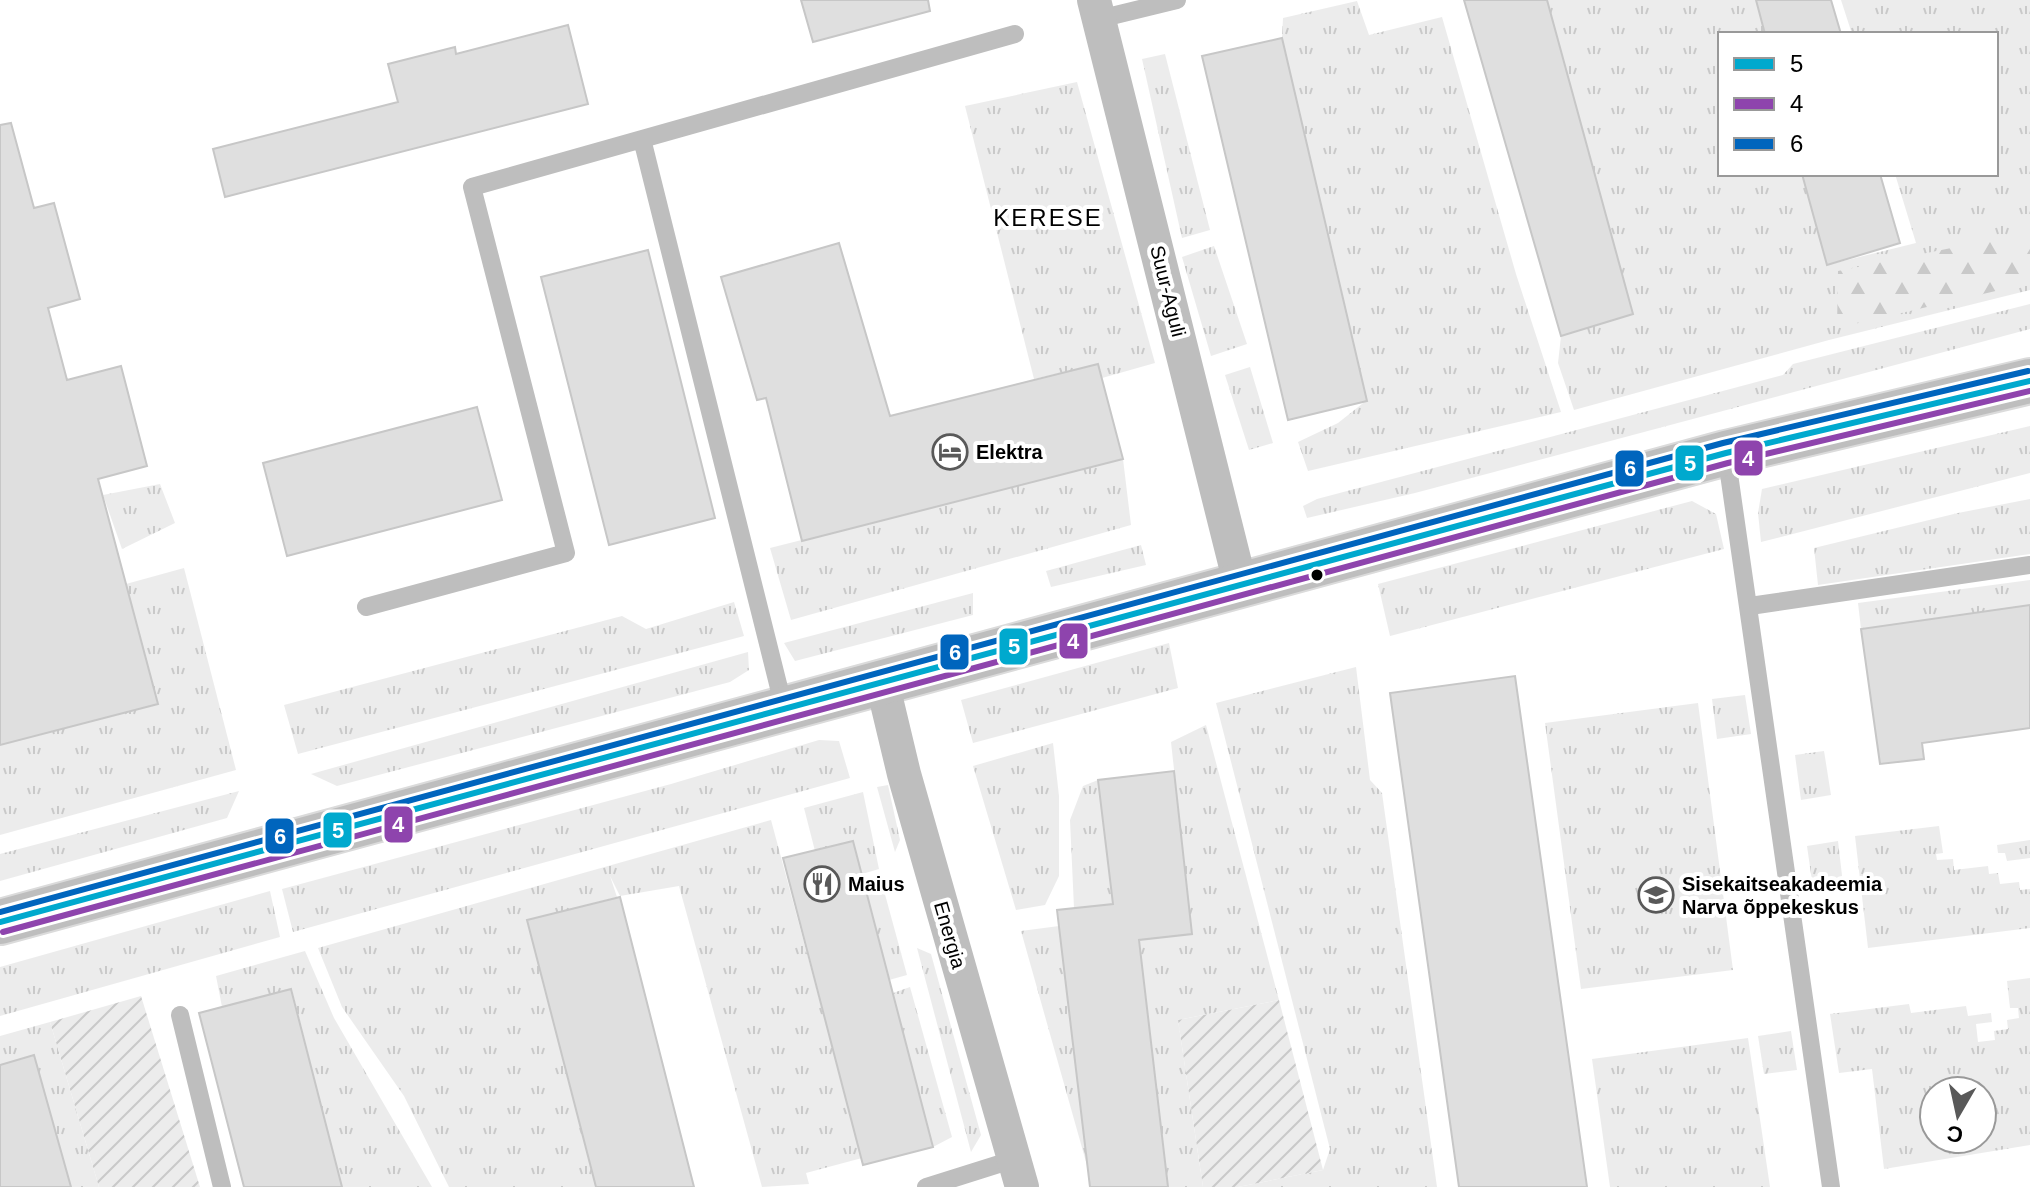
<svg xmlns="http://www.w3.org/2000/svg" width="2030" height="1187" font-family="Helvetica,sans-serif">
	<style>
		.grass { fill: url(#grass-tufts); fill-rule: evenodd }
		.forest { fill: url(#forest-firs) }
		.garden { fill: url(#garden-furrows) }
		.building { fill: #dfdfdf; stroke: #c7c7c7; stroke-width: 2 }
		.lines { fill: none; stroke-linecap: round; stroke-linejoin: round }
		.trunk-casing { stroke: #dbdbdb; stroke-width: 48 }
		.service { stroke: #bebebe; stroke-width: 18 }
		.minor { stroke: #bebebe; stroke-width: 34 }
		.trunk { stroke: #bebebe; stroke-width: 44 }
		.bus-1-casing { stroke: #fff; stroke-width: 12 }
		.bus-2-casing { stroke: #fff; stroke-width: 12 }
		.bus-3-casing { stroke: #fff; stroke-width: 12 }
		.bus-1 { stroke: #00a9ce; stroke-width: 6 }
		.bus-2 { stroke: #8e44ad; stroke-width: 6 }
		.bus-3 { stroke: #0065bd; stroke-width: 6 }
		.bus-dot { fill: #000; stroke: #fff; stroke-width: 3 }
		.labels { text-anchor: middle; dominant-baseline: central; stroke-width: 8; stroke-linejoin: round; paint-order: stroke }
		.street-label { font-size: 20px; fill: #000; stroke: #fff }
		.poi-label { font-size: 20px; font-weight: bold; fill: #000; stroke: #fff; text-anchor: start }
		.quarter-label { font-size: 24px; letter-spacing: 2px; fill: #000; stroke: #fff }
		.line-badge { stroke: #fff; stroke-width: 3 }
		.badge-label { font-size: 22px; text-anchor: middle; font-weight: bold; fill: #fff }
	</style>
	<defs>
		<pattern id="grass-tufts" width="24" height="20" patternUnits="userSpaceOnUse" patternTransform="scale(2)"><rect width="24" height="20" fill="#ececec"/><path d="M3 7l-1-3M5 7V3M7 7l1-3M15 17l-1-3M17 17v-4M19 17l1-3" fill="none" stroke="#c9c9c9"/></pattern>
		<pattern id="forest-firs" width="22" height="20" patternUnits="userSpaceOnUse" patternTransform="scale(2)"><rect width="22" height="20" fill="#ececec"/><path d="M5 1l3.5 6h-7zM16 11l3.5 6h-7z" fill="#c9c9c9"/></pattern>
		<pattern id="garden-furrows" width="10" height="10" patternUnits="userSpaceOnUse" patternTransform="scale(2)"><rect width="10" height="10" fill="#ececec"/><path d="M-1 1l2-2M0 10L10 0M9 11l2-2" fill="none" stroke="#c9c9c9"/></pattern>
	</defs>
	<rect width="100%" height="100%" fill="#fff"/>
	<!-- grass -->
	<path class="grass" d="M1547 0H1756L1765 34H1720V174H1802L1827 265 1916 243 1895 174H1996V34H1852L1841 0H2030V290L1829 340 1574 410 1558 363 1561 336 1633 314Z
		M1357 1 1369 35 1442 17 1516 274 1561 412 1308 471 1298 442 1338 423 1367 400 1282 38 1283 18Z
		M1165 54 1210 230 1182 238 1142 59Z
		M1077 82 1155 363 1102 378 1098 364 1034 379 965 106Z
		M1214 246 1247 344 1211 356 1182 257Z
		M2030 304V329L1415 493 1307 518 1303 506 1317 499 1783 375 1793 364Z
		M1250 367 1273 443 1249 450 1225 375Z
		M2030 426V473L1761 542 1758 513 1762 489Z
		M1123 459 1131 525 791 620 770 548Z
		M160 484 175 523 122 549 103 495Z
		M2030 499V554L1818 585 1814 548 1958 513Z
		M1692 501 1716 514 1724 549 1390 636 1378 584Z
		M1141 545 1146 565 1051 587 1046 571Z
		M184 568 236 770 0 835V745L157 704 126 584Z
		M2030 580V605L1861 629 1858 603Z
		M973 593V615L795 661 784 643Z
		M734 602 744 636 298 754 284 705 622 616 646 629Z
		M1169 643 1178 688 973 743 961 700Z
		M748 652 749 670 730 682 337 786 311 774Z
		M1356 667 1370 780 1382 793 1437 1187H1238L1323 1170 1330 1149 1216 703Z
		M1745 695 1751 734 1717 739 1712 699Z
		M1698 703 1733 970 1581 989 1545 723Z
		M1206 725 1279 1000 1178 1020 1203 1187H1168L1139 940 1192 933 1171 742Z
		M819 740 839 741 850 778 293 932 282 889 671 784Z
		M1053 743 1059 796V876L1045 905 1016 910 973 766Z
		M1824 751 1831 795 1801 800 1795 755Z
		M1098 780 1113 904 1074 908 1070 820 1083 786Z
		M888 785 900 840 895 852 877 787Z
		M239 791 227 818 0 881V854Z
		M863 792 879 869 862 874 852 841 815 851 804 808Z
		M771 820 862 1158 806 1173 809 1184 762 1187 679 886 620 896 610 876 617 897 527 920 596 1187H449L404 1096 342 1007 318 948Z
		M1939 826 1943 853 1936 854 1937 860 1953 859 1954 870 1988 866 1989 874 1998 873 2000 884 2019 882 2020 890 2030 889V928L1868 948 1855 836Z
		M2030 840V858L2007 861 2005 853H1998L1997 845Z
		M1838 841 1843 884 1813 888 1807 846Z
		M883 887 907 975 889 980 866 892Z
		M270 891 280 937 0 1016V967Z
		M1059 926 1088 1169 1021 931Z
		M917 948 931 954 981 1135 971 1152Z
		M305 951 334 1018 432 1187H342L292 990 222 1007 216 976Z
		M2030 978V1145L1884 1169 1872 1069 1839 1073 1830 1014 1909 1004 1911 1013 1966 1006 1968 1016 1991 1013 1992 1022 1976 1024 1978 1042 1995 1040 1994 1031 2008 1029 2007 1020 2019 1018 2018 1008H2010L2007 981ZM1982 1091V1139H1934V1091Z
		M910 987 952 1137 933 1147 893 993Z
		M50 1022 99 1187H71L34 1056 0 1065V1036Z
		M1791 1031 1797 1070 1764 1074 1758 1036Z
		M1748 1038 1770 1187H1610L1592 1059Z"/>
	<!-- forest -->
	<path class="forest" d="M2030 232V283L1837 328 1838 271Z"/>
	<!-- garden -->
	<path class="garden" d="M141 996 200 1187H99L50 1022Z
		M1279 1000 1323 1170 1238 1187H1203L1178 1020Z"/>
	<!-- building -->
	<path class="building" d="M801 0H928L930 11 813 42Z
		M1464 0H1547L1633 314 1561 336Z
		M1756 0H1831L1841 34H1765Z
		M568 25 588 104 225 197 213 149 398 102 388 64 455 47 456 54Z
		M1282 38 1367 401 1288 420 1202 56Z
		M11 123 34 208 54 203 80 299 48 308 67 380 121 366 147 466 98 479 158 704 0 745V125Z
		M1802 174H1880L1900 243 1827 265Z
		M839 243 890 416 1098 364 1123 459 802 541 766 398 757 400 721 277Z
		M648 250 715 518 609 545 541 277Z
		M477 407 502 500 287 556 263 463Z
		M2030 605V728L1922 743 1924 759 1880 764 1861 629Z
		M1515 676 1587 1187H1459L1390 693Z
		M1174 771 1192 934 1139 940 1168 1187H1090L1057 910 1113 904 1098 780Z
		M853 841 933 1147 863 1165 783 858Z
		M620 897 694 1187H596L527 920Z
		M291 989 342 1187H244L199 1013Z
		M34 1055 71 1187H0V1065Z"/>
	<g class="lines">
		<defs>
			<path id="trunk" d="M0 922 1726 453 2030 381"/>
		</defs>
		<!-- trunk casing -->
		<use href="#trunk" class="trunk-casing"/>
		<!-- service -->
		<path class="service" d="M1099 19 1177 0
			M642 139 784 708
			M1726 453 1831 1187
			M1750 606 2030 565
			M366 607 566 553 472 187 1015 34
			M180 1015 222 1187
			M926 1187 1015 1159"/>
		<!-- minor -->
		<path class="minor" d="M1094 0 1240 583
			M882 682 904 774 1022 1187"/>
		<!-- trunk -->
		<use href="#trunk" class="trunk"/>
		<defs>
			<path id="bus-1" d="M0 922 1726 453 2030 381"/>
			<path id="bus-2" d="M3 932 1728 463 2030 391"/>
			<path id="bus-3" d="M0 912 1723 443 2028 371"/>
		</defs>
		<!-- bus-1 casing -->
		<use href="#bus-1" class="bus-1-casing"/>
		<!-- bus-2 casing -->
		<use href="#bus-2" class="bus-2-casing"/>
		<!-- bus-3 casing -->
		<use href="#bus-3" class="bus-3-casing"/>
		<!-- bus-1 -->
		<use href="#bus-1" class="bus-1"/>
		<!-- bus-2 -->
		<use href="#bus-2" class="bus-2"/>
		<!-- bus-3 -->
		<use href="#bus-3" class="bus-3"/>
	</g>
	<!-- icons -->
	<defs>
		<symbol id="hotel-ring" viewBox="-11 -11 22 22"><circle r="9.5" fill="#fff" stroke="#595959" stroke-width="1.5"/><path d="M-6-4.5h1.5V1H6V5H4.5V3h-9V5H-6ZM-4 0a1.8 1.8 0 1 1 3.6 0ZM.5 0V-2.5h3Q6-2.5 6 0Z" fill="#595959"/></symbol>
		<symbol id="restaurant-ring" viewBox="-11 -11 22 22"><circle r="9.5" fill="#fff" stroke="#595959" stroke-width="1.5"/><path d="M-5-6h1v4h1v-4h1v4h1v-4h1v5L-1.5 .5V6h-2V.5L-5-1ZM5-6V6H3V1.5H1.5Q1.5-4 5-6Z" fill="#595959"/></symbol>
		<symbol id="university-ring" viewBox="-11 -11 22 22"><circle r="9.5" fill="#fff" stroke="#595959" stroke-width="1.5"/><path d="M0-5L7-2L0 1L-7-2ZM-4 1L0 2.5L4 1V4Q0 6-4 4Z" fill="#595959"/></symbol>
	</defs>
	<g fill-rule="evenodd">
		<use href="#hotel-ring" x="930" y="432" width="40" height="40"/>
		<use href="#restaurant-ring" x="802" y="864" width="40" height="40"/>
		<use href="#university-ring" x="1636" y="875" width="40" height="40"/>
	</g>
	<!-- markers -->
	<circle class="bus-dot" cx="1317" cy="575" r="7"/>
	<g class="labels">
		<!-- street labels -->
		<g class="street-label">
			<text transform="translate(1168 291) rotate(76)">Suur-Aguli</text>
			<text transform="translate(950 935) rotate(74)">Energia</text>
		</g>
		<!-- poi labels -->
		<g class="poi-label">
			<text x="976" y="452">Elektra</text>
			<text x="848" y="884">Maius</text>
			<text x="1682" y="884">Sisekaitseakadeemia<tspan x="1682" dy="23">Narva õppekeskus</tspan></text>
		</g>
		<!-- quarter labels -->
		<g class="quarter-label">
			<text x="1048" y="217">KERESE</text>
		</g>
	</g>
	<g class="line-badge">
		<rect x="1733" y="439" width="31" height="38" rx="8" fill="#8e44ad"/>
		<rect x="1674" y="444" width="31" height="38" rx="8" fill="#00a9ce"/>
		<rect x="1614" y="449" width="31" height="39" rx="8" fill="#0065bd"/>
		<rect x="1058" y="622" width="31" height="38" rx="8" fill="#8e44ad"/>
		<rect x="998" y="627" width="31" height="39" rx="8" fill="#00a9ce"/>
		<rect x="939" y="633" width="31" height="38" rx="8" fill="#0065bd"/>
		<rect x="383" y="805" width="31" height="39" rx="8" fill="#8e44ad"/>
		<rect x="322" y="811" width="31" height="38" rx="8" fill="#00a9ce"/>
		<rect x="264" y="817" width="31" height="38" rx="8" fill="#0065bd"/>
	</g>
	<g class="badge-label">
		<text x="1748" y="466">4</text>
		<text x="1690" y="471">5</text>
		<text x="1630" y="476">6</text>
		<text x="1073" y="649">4</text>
		<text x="1014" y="654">5</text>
		<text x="955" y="660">6</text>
		<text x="398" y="832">4</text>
		<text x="338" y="838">5</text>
		<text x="280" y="844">6</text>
	</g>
	<!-- legend -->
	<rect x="1718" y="32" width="280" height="144" fill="#ffffff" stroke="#999999" stroke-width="2"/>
	<rect x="1734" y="58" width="40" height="12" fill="#00a9ce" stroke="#999999" stroke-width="2"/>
	<text x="1790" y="72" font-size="24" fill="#000000">5</text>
	<rect x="1734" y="98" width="40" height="12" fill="#8e44ad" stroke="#999999" stroke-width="2"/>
	<text x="1790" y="112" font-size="24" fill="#000000">4</text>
	<rect x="1734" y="138" width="40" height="12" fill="#0065bd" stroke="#999999" stroke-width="2"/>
	<text x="1790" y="152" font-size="24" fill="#000000">6</text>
	<!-- north arrow -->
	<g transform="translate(1958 1115) rotate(189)"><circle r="38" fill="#ffffff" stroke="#999999" stroke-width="2"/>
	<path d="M0-6L14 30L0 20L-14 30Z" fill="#595959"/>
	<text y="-12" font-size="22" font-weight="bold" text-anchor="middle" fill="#000000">С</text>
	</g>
</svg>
